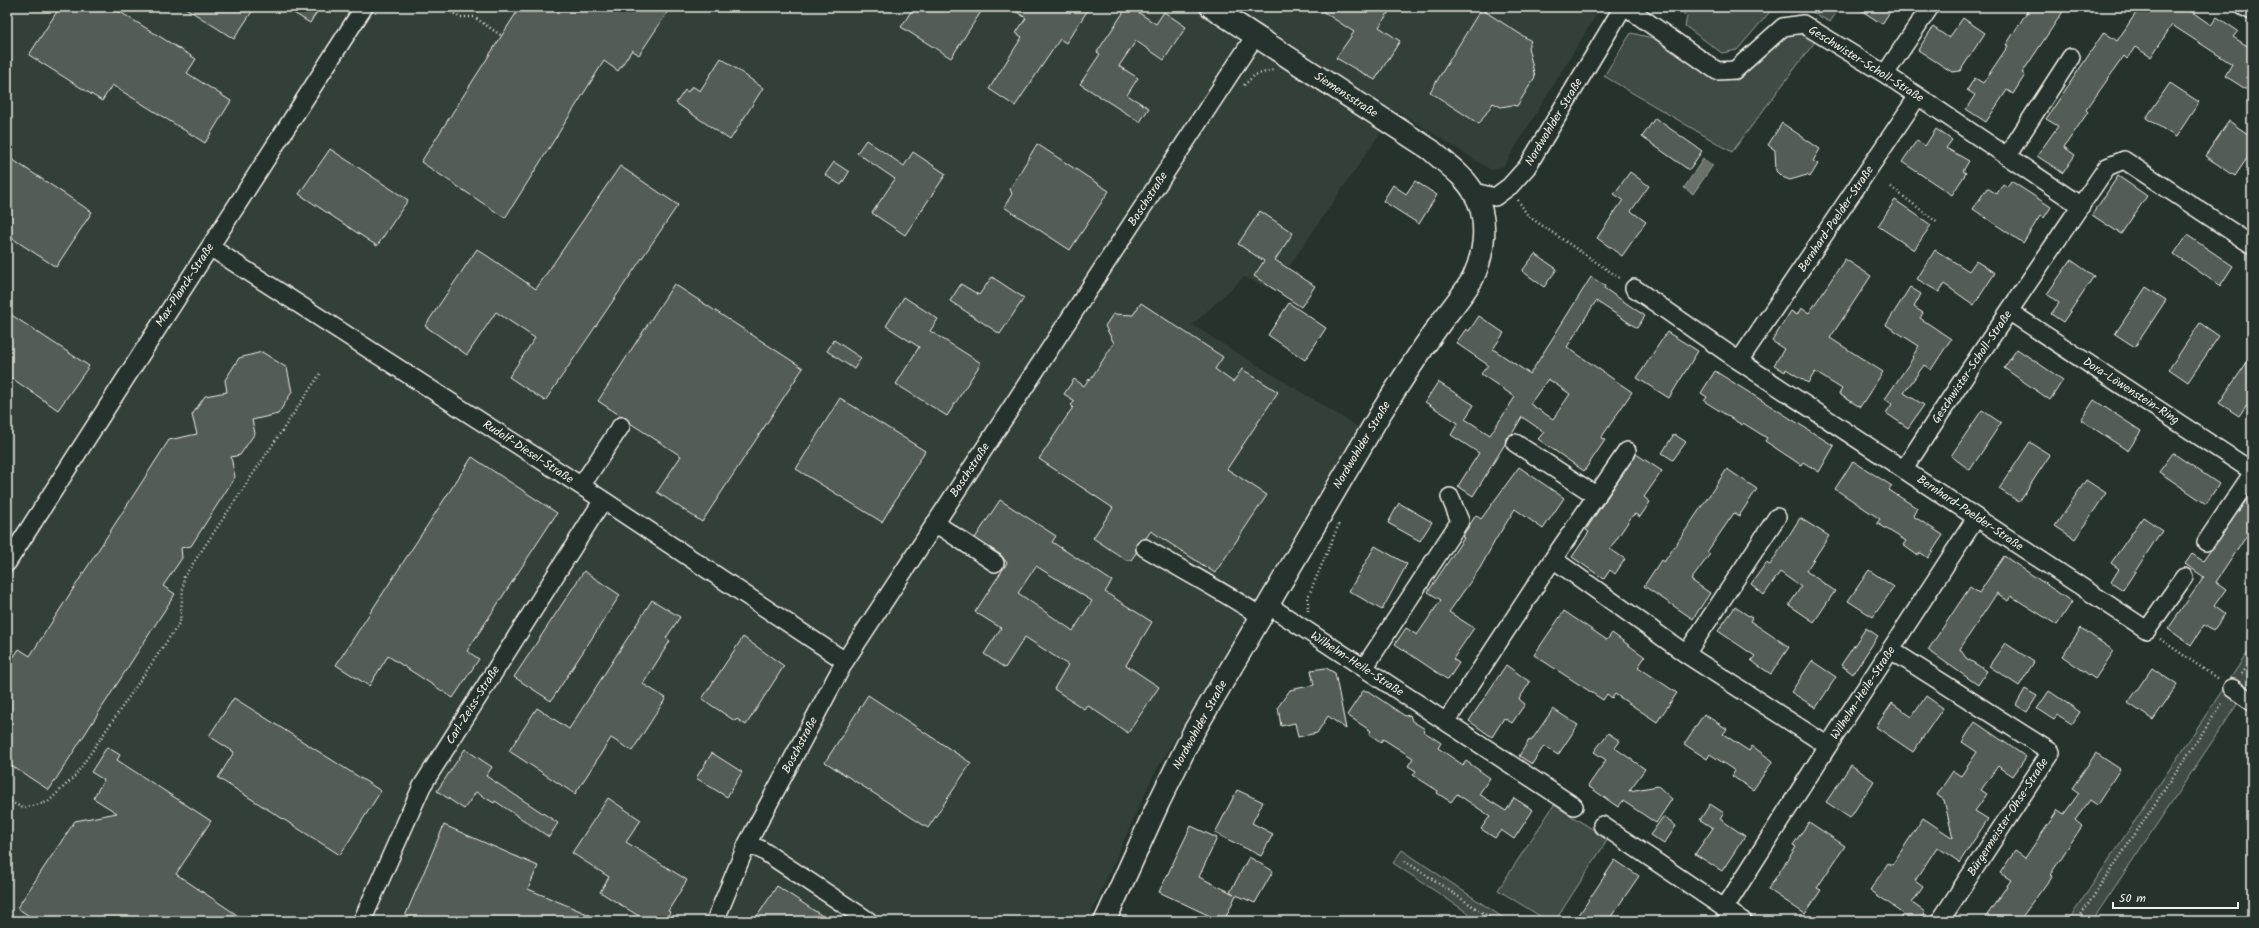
<svg xmlns="http://www.w3.org/2000/svg" width="2259" height="928" font-family="Kalam,sans-serif">
	<style>
		.built { fill: #333f39 }
		.green { fill: #414b45; stroke: #9a9e96 }
		.water { fill: #676f68; stroke: #9fa39b }
		.building { fill: #525c55; stroke: #f4f1e8; fill-rule: evenodd }
		.lines { fill: none; stroke-linecap: round; stroke-linejoin: round }
		.minor-casing { stroke: #f4f1e8; stroke-width: 20 }
		.major-casing { stroke: #f4f1e8; stroke-width: 24 }
		.path { stroke: #f4f1e8; stroke-width: 2.5; stroke-dasharray: 1 3; stroke-linecap: butt }
		.minor { stroke: #26332d; stroke-width: 17 }
		.major { stroke: #26332d; stroke-width: 21 }
		.labels { text-anchor: middle; dominant-baseline: central; stroke-width: 3; stroke-linejoin: round; paint-order: stroke }
		.street-label { font-size: 12px; fill: #f4f1e8; stroke: #26332d }
	</style>
	<rect width="100%" height="100%" fill="#26332d"/>
	<filter id="ink" filterUnits="userSpaceOnUse"><feTurbulence type="fractalNoise" baseFrequency=".025" numOctaves="2"/><feDisplacementMap in="SourceGraphic" scale="8" xChannelSelector="R" yChannelSelector="G"/><feConvolveMatrix kernelMatrix="1 2 1 2 8 2 1 2 1" color-interpolation-filters="sRGB"/></filter>
	<g filter="url(#ink)">
		<!-- built -->
		<path class="built" d="M10 7H1601L1504 166 1491 170 1396 110 1273 290 1244 277 1192 325 1358 427 1152 778 1088 921H7V10Z"/>
		<!-- green -->
		<path class="green" d="M1677 7H1774L1737 50 1722 53 1685 26 1687 17Z
			M1803 7H1840L1830 22Z
			M1795 30 1817 39 1732 152 1604 76 1631 33 1661 40 1721 79 1738 80 1774 43Z
			M2252 646V678L2236 706 2092 921H2068Z
			M1554 805 1608 839 1555 921H1548L1498 890Z
			M1402 850 1508 921H1480L1393 863Z"/>
		<!-- water -->
		<path class="water" d="M1703 159 1713 165 1693 194 1684 188Z"/>
		<!-- building -->
		<path class="building" d="M60 7H112L196 59 187 73 231 101 205 143 112 85 102 101 29 55Z
			M184 7H255L234 39Z
			M284 7H320L310 23Z
			M520 7H671L639 55 632 50 618 71 604 61 505 218 421 162Z
			M914 7H984L951 58 901 27Z
			M1009 7H1090L1066 43 1060 39 1015 106 989 89 1022 37 1016 33 1026 18Z
			M1127 7H1130L1156 24 1164 12 1186 27 1164 60 1136 41 1119 66 1138 78 1127 95 1149 108 1140 122 1080 84 1100 54 1097 52Z
			M1316 7H1392L1379 27 1400 41 1375 80 1336 58 1354 32Z
			M1856 7H1893L1882 24Z
			M2030 7H2066L2022 73 2025 75 2013 94 2007 90 1986 122 1966 109 1975 95 1967 90 1975 78 1983 83 2008 46 2006 45Z
			M2140 7H2185L2211 25 2217 17 2238 31 2233 37 2252 49V93L2225 76 2232 64 2172 25 2151 57 2135 47 2127 59 2124 56 2086 110 2088 112 2064 147 2075 155 2063 173 2037 156 2058 126 2046 119 2104 32 2117 41Z
			M1481 9 1531 41 1528 47 1535 77 1517 106 1512 105 1501 107 1493 103 1479 124 1430 92Z
			M1963 18 1985 33 1960 71 1952 72 1918 50 1933 27 1949 38Z
			M721 58 763 88 730 140 676 103 685 90 688 92 692 86 700 91Z
			M2170 83 2199 102 2176 137 2146 118Z
			M1655 118 1702 151 1689 170 1642 137Z
			M2229 121 2252 137V151L2235 176 2205 156Z
			M1782 123 1820 149 1813 161 1818 164 1810 177 1807 175 1790 180 1782 177 1776 171 1775 150 1768 145Z
			M1936 129 1952 140 1946 148 1969 161 1963 171 1966 173 1952 195 1902 162 1917 140 1925 146Z
			M866 140 904 166 913 152 946 174 905 235 872 213 895 179 857 153Z
			M1037 144 1109 191 1070 250 1004 207 1012 194 1010 189Z
			M330 149 408 200 377 246 299 194Z
			M7 156 92 212 56 267 7 235Z
			M834 162 849 172 841 185 825 175Z
			M620 166 678 205 545 401 509 377 535 338 496 312 467 355 425 326 477 249 536 289Z
			M1630 172 1649 186 1631 211 1646 222 1622 256 1597 238 1623 200 1614 194Z
			M2118 176 2147 196 2121 234 2092 215Z
			M1415 181 1437 195 1419 224 1383 201 1393 185 1406 194Z
			M2011 181 2051 207 2044 218 2040 216 2023 243 1973 209 1987 188 1997 194 2003 184 2007 187Z
			M1895 200 1931 225 1914 250 1878 226Z
			M1260 211 1293 233 1275 260 1315 286 1301 307 1254 276 1264 261 1238 244Z
			M2187 235 2233 266 2220 286 2174 254Z
			M1935 250 1969 271 1976 261 1995 273 1974 305 1944 284 1939 292 1917 279Z
			M1535 254 1557 269 1544 287 1522 271Z
			M1845 259 1871 276 1830 338 1883 372 1860 407 1839 394 1842 389 1815 372 1808 383 1786 369 1785 372 1774 365 1784 349 1772 341 1791 311 1797 315 1801 308 1809 313Z
			M2071 260 2094 276 2063 322 2051 314 2059 303 2047 294Z
			M992 277 1024 298 1000 334 950 301 961 284 979 295Z
			M1591 277 1605 286 1604 288 1645 316 1637 328 1596 301 1567 347 1632 392 1601 438 1605 440 1584 471 1538 439 1544 432 1522 417 1512 434 1506 438 1505 444 1473 496 1458 486 1479 453 1451 435 1458 423 1425 402 1438 382 1474 405 1465 419 1490 435 1515 397 1481 374 1488 365 1456 343 1466 329 1469 331 1479 316 1504 333 1493 349 1530 374ZM1548 379 1570 394 1553 419 1530 404Z
			M674 284 803 368 702 522 657 492 681 456 630 423 626 418 621 416 598 401Z
			M1910 287 1921 294 1914 307 1923 313 1920 318 1951 339 1931 370 1924 365 1904 393 1924 405 1908 428 1886 413 1892 404 1885 399 1913 358 1912 357 1919 346 1886 325Z
			M2146 287 2166 300 2135 347 2115 334Z
			M904 297 938 319 930 331 981 363 947 416 896 384 919 347 886 326Z
			M1141 303 1223 357 1215 369 1233 382 1242 369 1278 392 1227 469 1267 495 1215 573 1151 531 1146 538 1137 543 1136 553 1131 560H1126L1093 538 1113 508 1039 459 1073 407 1071 405 1075 401 1064 394 1074 379 1084 386 1089 379 1090 380 1114 343 1105 326 1113 314 1133 315Z
			M1289 303 1326 328 1305 360 1268 335Z
			M7 312 89 366 58 410 7 375Z
			M2200 323 2219 336 2188 382 2169 369Z
			M1667 332 1698 351 1669 398 1637 378Z
			M834 340 861 358 854 369 827 351Z
			M2017 349 2063 380 2050 400 2004 368Z
			M262 352 287 368 292 392 278 414 252 420 255 433 240 455 231 457 235 477 191 546 181 548 182 558 163 586 175 594 49 790 7 763V667L19 649 30 656 169 440 197 434 192 415 205 396 227 392 225 380 239 358Z
			M2252 355V397L2239 416 2219 403Z
			M1715 371 1834 446 1819 472 1803 462 1801 465 1765 441 1767 438 1743 423 1742 425 1704 401 1707 397 1701 393Z
			M840 398 925 451 882 522 796 469Z
			M2094 400 2141 431 2128 451 2081 420Z
			M1982 410 2001 423 1970 470 1951 456Z
			M1674 434 1686 442 1673 460 1662 453Z
			M2030 442 2050 455 2019 502 1999 489Z
			M2173 453 2219 484 2206 504 2159 472Z
			M1636 454 1662 471 1644 497 1650 502 1640 517 1635 514 1632 516 1610 549 1625 559 1615 574 1610 570 1604 579 1572 557 1589 532 1586 530 1589 525Z
			M472 457 557 513 467 651 479 659 453 698 388 656 369 686 336 665Z
			M1853 461 1892 486 1889 490 1917 508 1913 516 1943 535 1928 558 1921 553 1917 555 1903 545 1906 541 1877 523 1880 519 1835 489Z
			M1519 467 1564 498 1543 529 1515 509 1496 539 1480 568 1449 612 1474 628 1453 659 1459 663 1448 680 1395 644 1406 628 1417 635 1441 600 1428 592 1464 538 1462 537 1476 515 1481 519Z
			M1727 469 1757 489 1739 516 1734 513 1707 552 1710 554 1691 580 1710 593 1693 619 1644 586 1661 560 1664 562Z
			M2086 480 2106 493 2075 539 2055 526Z
			M2252 492V528L2216 582 2226 589 2214 606 2225 614 2213 631 2204 625 2191 645 2168 629 2204 577 2185 564 2192 554 2203 561Z
			M1000 500 1056 536 1052 542 1112 581 1105 592 1152 622 1126 665 1159 687 1128 733 1087 705 1084 709 1054 689 1068 665 1025 637 1005 668 984 654 1001 628 975 612 1007 563 1001 555 975 538ZM1036 566 1092 601 1073 631 1018 593Z
			M1399 503 1432 522 1420 541 1388 523Z
			M2143 517 2162 530 2123 590 2111 582 2119 569 2111 563Z
			M1800 518 1829 536 1806 571 1835 591 1814 622 1789 605 1801 587 1780 572 1764 595 1751 584 1766 563 1770 565Z
			M1375 546 1407 564 1382 610 1349 591Z
			M2004 556 2072 602 2057 625 2011 596 2008 601 1997 593 1960 649 1966 658 1987 671 1978 685 1928 650 1970 587 1979 593Z
			M1869 570 1894 587 1873 617 1848 601Z
			M584 571 620 595 551 701 514 677Z
			M652 600 680 617 666 638 670 641 643 684 666 698 632 751 611 738 575 794 509 751 537 708 569 729Z
			M1735 607 1752 618 1750 621 1789 647 1771 674 1751 661 1755 656 1718 631Z
			M1564 611 1607 640 1612 633 1645 657 1638 667 1677 693 1657 722 1615 694 1612 698 1607 694 1603 700 1534 655Z
			M1866 628 1878 636 1853 674 1841 665Z
			M2081 628 2114 651 2095 679 2062 656Z
			M743 637 784 666 746 725 737 719 735 721 702 699Z
			M2005 643 2034 662 2019 686 1989 666Z
			M1812 661 1836 677 1816 708 1791 692Z
			M1506 665 1530 682 1519 699 1525 704 1512 723 1504 718 1492 737 1469 721Z
			M1326 668 1335 673 1346 729 1328 716 1317 733 1298 737 1295 723 1281 726 1278 707 1290 690 1314 685 1311 670Z
			M2152 668 2177 685 2153 720 2128 703Z
			M2025 689 2037 696 2027 712 2016 705Z
			M1363 691H1368L1405 716 1410 715 1412 721 1425 729 1423 731 1441 743 1438 748 1463 765 1466 761 1490 778 1479 794 1506 811 1514 798 1533 810 1514 839 1501 830 1495 838 1481 829 1490 816 1457 794 1451 802 1437 793 1438 791 1413 775 1416 771 1408 766 1413 758 1383 739 1381 742 1369 734 1371 731 1347 715Z
			M2049 691 2080 712 2072 724 2058 715 2054 720 2037 709Z
			M868 695 971 763 928 828 825 762Z
			M1926 696 1943 708 1913 752 1876 727 1892 703 1912 717Z
			M234 698 381 791 340 855 218 778 234 752 209 736Z
			M1553 709 1578 725 1558 755 1544 746 1532 764 1519 756 1529 740 1531 741Z
			M1704 714 1727 729 1723 734 1749 751 1752 746 1773 761 1753 790 1732 776 1735 771 1710 754 1707 759 1684 744Z
			M1975 722 2026 757 2013 776 1998 766 1981 790 1987 794 1975 811 1988 819 1959 863 1958 861 1937 847 1915 881 1923 887 1912 903 1925 912 1919 921H1898L1903 913 1870 890 1888 863 1892 865 1923 818 1953 838 1944 800 1937 795 1953 771 1961 776 1977 752 1962 742Z
			M1608 733 1620 741 1615 748 1645 769 1629 791 1658 786 1672 799 1656 823 1623 801 1618 807 1588 786 1606 760 1594 752Z
			M107 747 120 755 117 760 211 821 176 874 246 921H37L17 908 75 821 117 813 93 798 104 780 91 772Z
			M465 749 492 767 486 776 558 823 549 837 495 801 494 803 476 792 464 809 437 791Z
			M712 753 742 772 727 797 696 778Z
			M2096 753 2120 769 2097 805 2090 800 2075 820 2082 826 2050 875 2052 876 2044 887 2019 921H1983L2011 880 2000 873 2015 851 2025 858 2058 810 2064 814 2079 793 2072 788Z
			M1851 765 1874 781 1850 818 1826 802Z
			M1237 790 1263 802 1252 823 1273 834 1261 856 1215 833Z
			M608 798 641 820 626 842 687 880 668 911 670 912 665 921H647L600 892 609 877 572 853Z
			M1710 804 1724 813 1720 819 1745 836 1722 871 1695 854 1713 828 1700 820Z
			M1663 817 1676 826 1664 844 1650 835Z
			M1809 822 1845 846 1817 888 1821 890 1805 914 1768 889 1796 847 1793 845Z
			M444 825 538 866 528 889 604 921H403Z
			M1191 826 1217 838 1199 877 1234 894 1230 892 1249 857 1273 871 1255 903 1236 895 1224 921H1208L1210 916 1159 892Z
			M1615 860 1639 876 1608 921H1575Z
			M777 886 830 921H754Z"/>
		<g class="lines">
			<defs>
				<path id="minor" d="M1626 7 1717 71 1735 70 1783 27 1803 24 1885 74 2081 206
					M2244 7 2252 11
					M1885 74 1930 7
					M2007 156 2071 57
					M1474 192 1495 197 1510 186 1527 167 1623 7
					M210 247 603 500 845 661
					M1634 288 1739 361 2147 630 2184 577
					M2010 312 2252 471
					M1739 361 1918 96
					M1515 443 1597 496
					M1904 469C1970 367 2039 267 2107 167L2124 160 2252 245
					M581 486 621 426
					M935 523 995 563
					M2206 542 2252 474
					M1145 548C1184 571 1224 592 1262 617
					M1553 559 1627 451
					M7 563 364 7
					M1268 605 1574 806
					M1891 650 2051 752 1940 921
					M1686 654 1777 517
					M1364 668 1460 521 1450 497
					M2232 688 2252 702
					M1446 722 1553 559 1686 654 1828 746 1976 518
					M1602 825 1743 921
					M747 844 762 850 869 921
					M1724 909 1828 746
					M362 921 422 786 603 500
					M715 921 747 844 845 661 1255 36"/>
				<path id="major" d="M1105 921 1159 802 1194 731 1379 416C1398 385 1418 355 1439 325 1450 310 1464 294 1473 278 1485 252 1489 218 1474 193 1465 176 1445 163 1431 150L1211 7"/>
			</defs>
			<!-- minor casing -->
			<use href="#minor" class="minor-casing"/>
			<!-- major casing -->
			<use href="#major" class="major-casing"/>
			<!-- path -->
			<path class="path" d="M444 7 459 17H474L502 36
				M1244 85 1255 75 1273 70
				M1891 187 1938 223
				M1518 200 1528 216 1621 279
				M1308 611V597L1339 524
				M2160 639 2218 679
				M2241 674 2252 658
				M7 800 23 808 48 802 75 776 180 622 184 577 320 374
				M1405 861 1495 921
				M2077 921 2223 702"/>
			<!-- minor -->
			<use href="#minor" class="minor"/>
			<!-- major -->
			<use href="#major" class="major"/>
		</g>
	</g>
	<g class="labels">
		<!-- street labels -->
		<g class="street-label">
			<text transform="translate(1866 64) rotate(32)">Geschwister-Scholl-Straße</text>
			<text transform="translate(1346 95) rotate(33)">Siemensstraße</text>
			<text transform="translate(1554 122) rotate(-59)">Nordwohlder Straße</text>
			<text transform="translate(1148 199) rotate(-57)">Boschstraße</text>
			<text transform="translate(1836 219) rotate(-56)">Bernhard-Poelder-Straße</text>
			<text transform="translate(185 285) rotate(-57)">Max-Planck-Straße</text>
			<text transform="translate(1972 367) rotate(-56)">Geschwister-Scholl-Straße</text>
			<text transform="translate(2131 391) rotate(33)">Dora-Löwenstein-Ring</text>
			<text transform="translate(1362 445) rotate(-59)">Nordwohlder Straße</text>
			<text transform="translate(528 452) rotate(33)">Rudolf-Diesel-Straße</text>
			<text transform="translate(970 470) rotate(-57)">Boschstraße</text>
			<text transform="translate(1970 513) rotate(34)">Bernhard-Poelder-Straße</text>
			<text transform="translate(1357 664) rotate(33)">Wilhelm-Heile-Straße</text>
			<text transform="translate(1863 693) rotate(-57)">Wilhelm-Heile-Straße</text>
			<text transform="translate(473 705) rotate(-58)">Carl-Zeiss-Straße</text>
			<text transform="translate(1200 725) rotate(-61)">Nordwohlder Straße</text>
			<text transform="translate(800 745) rotate(-62)">Boschstraße</text>
			<text transform="translate(2008 817) rotate(-57)">Bürgermeister-Ohse-Straße</text>
		</g>
	</g>
	<!-- margin -->
	<rect width="2259" height="928" fill="none" stroke="#26332d" stroke-width="24"/>
	<rect x="12" y="12" width="2235" height="904" fill="none" stroke="#f4f1e8" stroke-width="1.5" filter="url(#ink)"/>
	<!-- scale -->
	<path d="M2113 902v6h125v-6" fill="none" stroke="#f4f1e8" stroke-width="2"/>
	<text x="2119" y="902" font-size="12" fill="#f4f1e8" stroke="#26332d" stroke-width="3" paint-order="stroke">50 m</text>
</svg>
